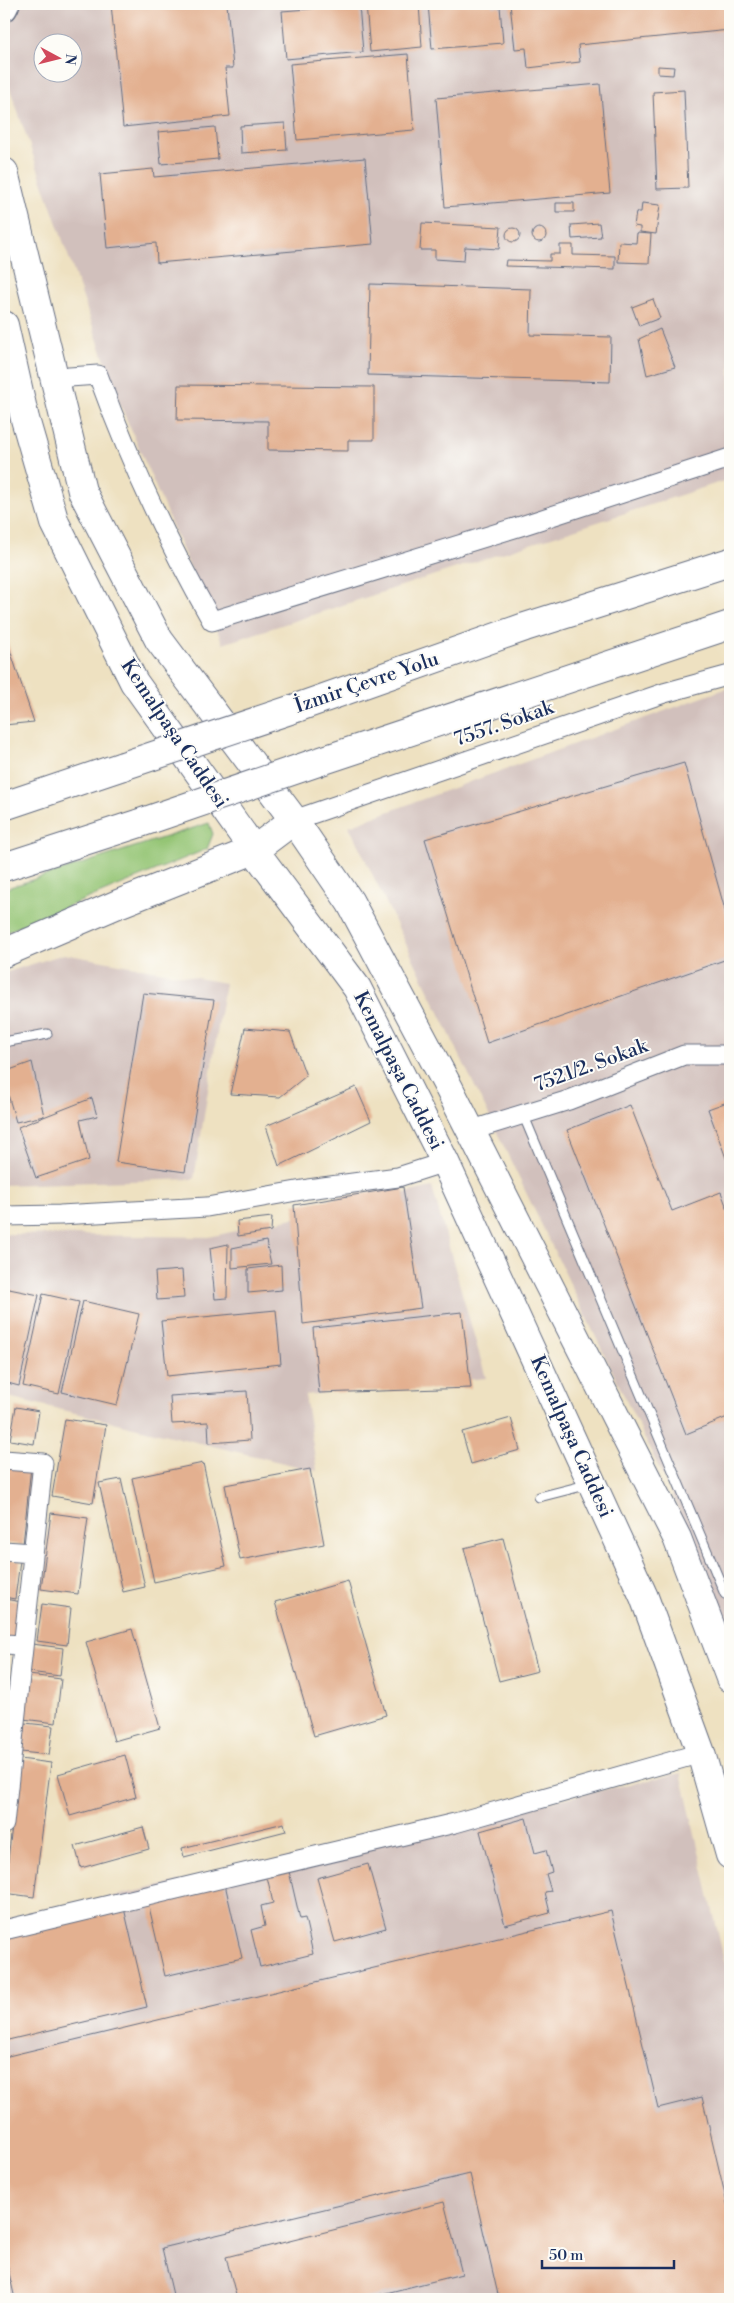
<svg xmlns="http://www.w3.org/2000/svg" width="734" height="2303" font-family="'Libre Bodoni',serif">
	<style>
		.industrial { fill: #d1c0bc; fill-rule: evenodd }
		.green { fill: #94c574; stroke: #587a69 }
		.building { fill: #e3b090 }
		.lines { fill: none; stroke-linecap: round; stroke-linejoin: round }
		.lane-casing { stroke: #656d81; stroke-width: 11 }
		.street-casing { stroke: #656d81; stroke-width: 21 }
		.secondary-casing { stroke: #656d81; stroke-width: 29 }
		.primary-casing { stroke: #656d81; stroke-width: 30 }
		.highway-casing { stroke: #656d81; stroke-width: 30 }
		.lane { stroke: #fff; stroke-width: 9 }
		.street { stroke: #fff; stroke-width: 19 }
		.secondary { stroke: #fff; stroke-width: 26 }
		.primary { stroke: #fff; stroke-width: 28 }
		.highway { stroke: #fff; stroke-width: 28 }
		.highway-bridge-casing { stroke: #656d81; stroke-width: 30; stroke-linecap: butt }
		.highway-bridge { stroke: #fff; stroke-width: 28 }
		.labels { text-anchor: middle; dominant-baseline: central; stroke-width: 4; stroke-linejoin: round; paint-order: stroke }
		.street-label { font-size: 20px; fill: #1b2f5e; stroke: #fdfcf7 }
	</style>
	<rect width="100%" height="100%" fill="#fdfcf7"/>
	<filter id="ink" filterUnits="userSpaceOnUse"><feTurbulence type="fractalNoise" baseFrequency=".02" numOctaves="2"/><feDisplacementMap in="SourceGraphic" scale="10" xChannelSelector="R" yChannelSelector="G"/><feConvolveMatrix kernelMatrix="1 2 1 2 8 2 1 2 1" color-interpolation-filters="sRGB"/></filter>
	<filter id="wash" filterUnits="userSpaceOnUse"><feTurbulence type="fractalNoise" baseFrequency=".0096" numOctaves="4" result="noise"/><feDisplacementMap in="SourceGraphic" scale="20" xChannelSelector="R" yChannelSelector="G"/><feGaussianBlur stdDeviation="1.12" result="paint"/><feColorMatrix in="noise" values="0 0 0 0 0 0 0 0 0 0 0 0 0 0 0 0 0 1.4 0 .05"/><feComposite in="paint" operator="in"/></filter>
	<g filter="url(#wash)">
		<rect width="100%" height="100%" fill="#eee1c1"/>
		<!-- industrial -->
		<path class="industrial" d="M4 4H730V479L223 644 120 404 4 72ZM42 42H72V72H42Z
			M725 689 730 690V1646L676 1503 349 826Z
			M64 954 225 983 194 1179 4 1185V973Z
			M432 1187 486 1378 305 1395 317 1471 4 1396V1234L209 1237Z
			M681 1773 730 1985V2299H4V1920Z"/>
		<!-- green -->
		<path class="green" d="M209 823 213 834 207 849 4 933V889Z"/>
		<g id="blocks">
			<!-- building -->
			<path class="building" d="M111 4H227L233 68H225L230 116 123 127Z
				M281 4H313V5L281 8Z
				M366 4H419L422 47 370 52Z
				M428 4H492V7L500 6 503 43 432 49Z
				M510 4H730V30L578 45 580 62 528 68 526 48 515 49Z
				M359 5 363 52 286 59 282 11Z
				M408 54 414 130 297 140 290 64Z
				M658 66 674 67 673 75 658 74Z
				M600 84 610 193 445 207 436 98Z
				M684 90 688 188 657 189 653 92Z
				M285 123 287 150 241 153 240 126Z
				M215 127 218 159 161 164 158 132Z
				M365 158 373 244 157 263 156 243 107 248 100 174 153 169 154 177Z
				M556 203H574V212H556Z
				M642 203 660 205 656 234 640 232V227L634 226 636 212H641Z
				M422 223 501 227 499 249 465 247 464 261 435 259V250H420Z
				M599 223 601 237 572 239 571 225Z
				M532 235a7 7 0 1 1 14 0a7 7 0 1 1-14 0Z
				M506 235a7 7 0 1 1 14 0a7 7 0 1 1-14 0Z
				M637 233 651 234 649 263 618 262 619 242 636 243Z
				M560 245H573V255L615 256V269L505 266 506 260 550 261V254H560Z
				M370 284 531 289 530 335 611 337 610 382 368 375Z
				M653 299 660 318 639 326 632 307Z
				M660 329 675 367 647 375 639 339Z
				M178 385 374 387V440H348V451L268 450V421L177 420Z
				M4 632 34 722 4 725Z
				M684 763 730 928V958L487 1043 425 839Z
				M143 993 214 1000 185 1172 116 1162Z
				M245 1028 290 1032 306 1076 280 1097 230 1094Z
				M32 1062 44 1116 16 1122 4 1081V1072Z
				M356 1087 371 1121 279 1166 266 1126Z
				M92 1098 97 1116 80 1120 89 1160 36 1178 18 1127Z
				M730 1101V1169L708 1109Z
				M630 1105 672 1211 721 1192 730 1216V1416L686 1434 567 1130Z
				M403 1187 421 1308 303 1324 294 1205Z
				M272 1217 271 1231 238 1236 237 1221Z
				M266 1241 271 1264 232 1268V1248Z
				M228 1244 227 1298 215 1299 210 1248Z
				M281 1265 282 1290 248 1293V1269Z
				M182 1270 184 1298 157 1300 155 1272Z
				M4 1288 39 1295 19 1386 4 1382Z
				M43 1294 79 1302 59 1394 23 1386Z
				M83 1301 139 1314 117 1405 62 1392Z
				M276 1310 281 1364 167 1376 161 1321Z
				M462 1312 471 1388 319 1393 313 1328Z
				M247 1391 250 1440 209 1443 208 1422 172 1424 170 1396Z
				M16 1407 39 1411 34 1444 10 1440Z
				M511 1418 520 1450 471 1464 462 1432Z
				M65 1419 106 1425 93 1503 52 1496Z
				M4 1463 31 1466 23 1545 4 1543Z
				M203 1463 226 1566 154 1582 132 1478Z
				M310 1469 324 1544 240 1560 225 1485Z
				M121 1479 145 1587 123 1592 99 1483Z
				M51 1513 88 1518 78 1594 41 1589Z
				M503 1538 538 1671 499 1681 464 1548Z
				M4 1559 20 1561 15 1599 4 1597Z
				M348 1581 386 1715 314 1736 275 1602Z
				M4 1599 22 1602 17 1641 4 1639Z
				M42 1604 71 1608 67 1645 37 1641Z
				M132 1629 160 1728 114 1741 86 1642Z
				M32 1644 63 1648 60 1676 29 1672Z
				M4 1648H8L5 1681H4Z
				M29 1675 61 1679 56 1723 23 1719Z
				M25 1723 53 1726 49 1755 21 1752Z
				M125 1755 136 1797 70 1816 58 1774Z
				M20 1759 51 1763 34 1897 4 1893Z
				M526 1818 535 1853 546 1850 552 1872 546 1874 551 1891 545 1892 550 1913 505 1925 480 1831Z
				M284 1823 286 1831 184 1857 182 1848Z
				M143 1827 149 1849 81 1868 75 1846Z
				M368 1864 386 1928 335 1942 317 1878Z
				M288 1867 300 1919 305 1918 313 1954 260 1967 251 1930 265 1926 261 1906 273 1903 266 1872Z
				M224 1880 242 1958 165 1976 147 1898Z
				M124 1908 147 2007 4 2041V1937Z
				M611 1911 658 2108 702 2097 730 2216V2299H499L470 2174 162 2248 174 2299H15L4 2251V2057Z
				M444 2202 462 2274 362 2299H237L226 2257Z"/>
		</g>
	</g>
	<g filter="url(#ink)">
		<use href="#blocks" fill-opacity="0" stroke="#656d81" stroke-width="1"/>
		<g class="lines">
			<defs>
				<path id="lane" d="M4 1042 47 1034
					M523 1114 725 1594 730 1596
					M539 1497 590 1484"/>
				<path id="street" d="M55 378 98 375C129 460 167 542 212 621L521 526 730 458
					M294 820 664 693 730 675
					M469 1131 569 1100 684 1055H730
					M4 1216 60 1215 207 1207 308 1189 398 1177 445 1162
					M4 1460 43 1463 4 1824
					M4 1551 33 1553
					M4 1644 23 1645
					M4 1930 455 1823 701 1753"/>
				<path id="secondary" d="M4 8 6 4"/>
				<path id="primary" d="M4 172 82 491 159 640 294 820 350 902 449 1088 677 1538 730 1678
					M4 325 25 419 55 523 134 682 254 850 357 988 445 1162 644 1597 701 1753 730 1855"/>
				<path id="highway" d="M296 708 525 627 730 562
					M318 762 730 625
					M4 806 123 766
					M4 867 140 823
					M4 953 118 904 254 850 294 820"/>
			</defs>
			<!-- lane casing -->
			<use href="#lane" class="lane-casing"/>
			<!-- street casing -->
			<use href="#street" class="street-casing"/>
			<!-- secondary casing -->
			<use href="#secondary" class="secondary-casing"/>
			<!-- primary casing -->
			<use href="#primary" class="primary-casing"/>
			<!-- highway casing -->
			<use href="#highway" class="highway-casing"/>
			<!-- lane -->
			<use href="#lane" class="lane"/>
			<!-- street -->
			<use href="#street" class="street"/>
			<!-- secondary -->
			<use href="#secondary" class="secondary"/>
			<!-- primary -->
			<use href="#primary" class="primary"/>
			<!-- highway -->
			<use href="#highway" class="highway"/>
			<defs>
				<path id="highway-bridge" d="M123 766 296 708
					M140 823 318 762"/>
			</defs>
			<!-- highway-bridge casing -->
			<use href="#highway-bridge" class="highway-bridge-casing"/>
			<!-- highway-bridge -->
			<use href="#highway-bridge" class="highway-bridge"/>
		</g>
	</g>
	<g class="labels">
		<!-- street labels -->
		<g class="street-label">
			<text transform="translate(367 683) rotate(-19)">İzmir Çevre Yolu</text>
			<text transform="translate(504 724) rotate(-19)">7557. Sokak</text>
			<text transform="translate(174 734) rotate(56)">Kemalpaşa Caddesi</text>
			<text transform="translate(591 1066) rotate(-20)">7521/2. Sokak</text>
			<text transform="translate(398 1071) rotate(63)">Kemalpaşa Caddesi</text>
			<text transform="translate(571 1437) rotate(66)">Kemalpaşa Caddesi</text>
		</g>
	</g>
	<!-- margin -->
	<rect width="734" height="2303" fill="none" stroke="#fdfcf7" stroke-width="20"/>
	<!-- north arrow -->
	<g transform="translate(58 58) rotate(97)"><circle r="24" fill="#fdfcf7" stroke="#a3aaba"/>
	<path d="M0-4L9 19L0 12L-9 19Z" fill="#d1495b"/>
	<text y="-8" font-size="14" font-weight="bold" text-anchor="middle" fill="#1b2f5e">N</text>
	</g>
	<!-- scale -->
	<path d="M542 2260v8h132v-8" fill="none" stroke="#1b2f5e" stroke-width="2.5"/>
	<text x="549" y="2260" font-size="15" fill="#1b2f5e" stroke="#fdfcf7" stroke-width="4" paint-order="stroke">50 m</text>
</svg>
